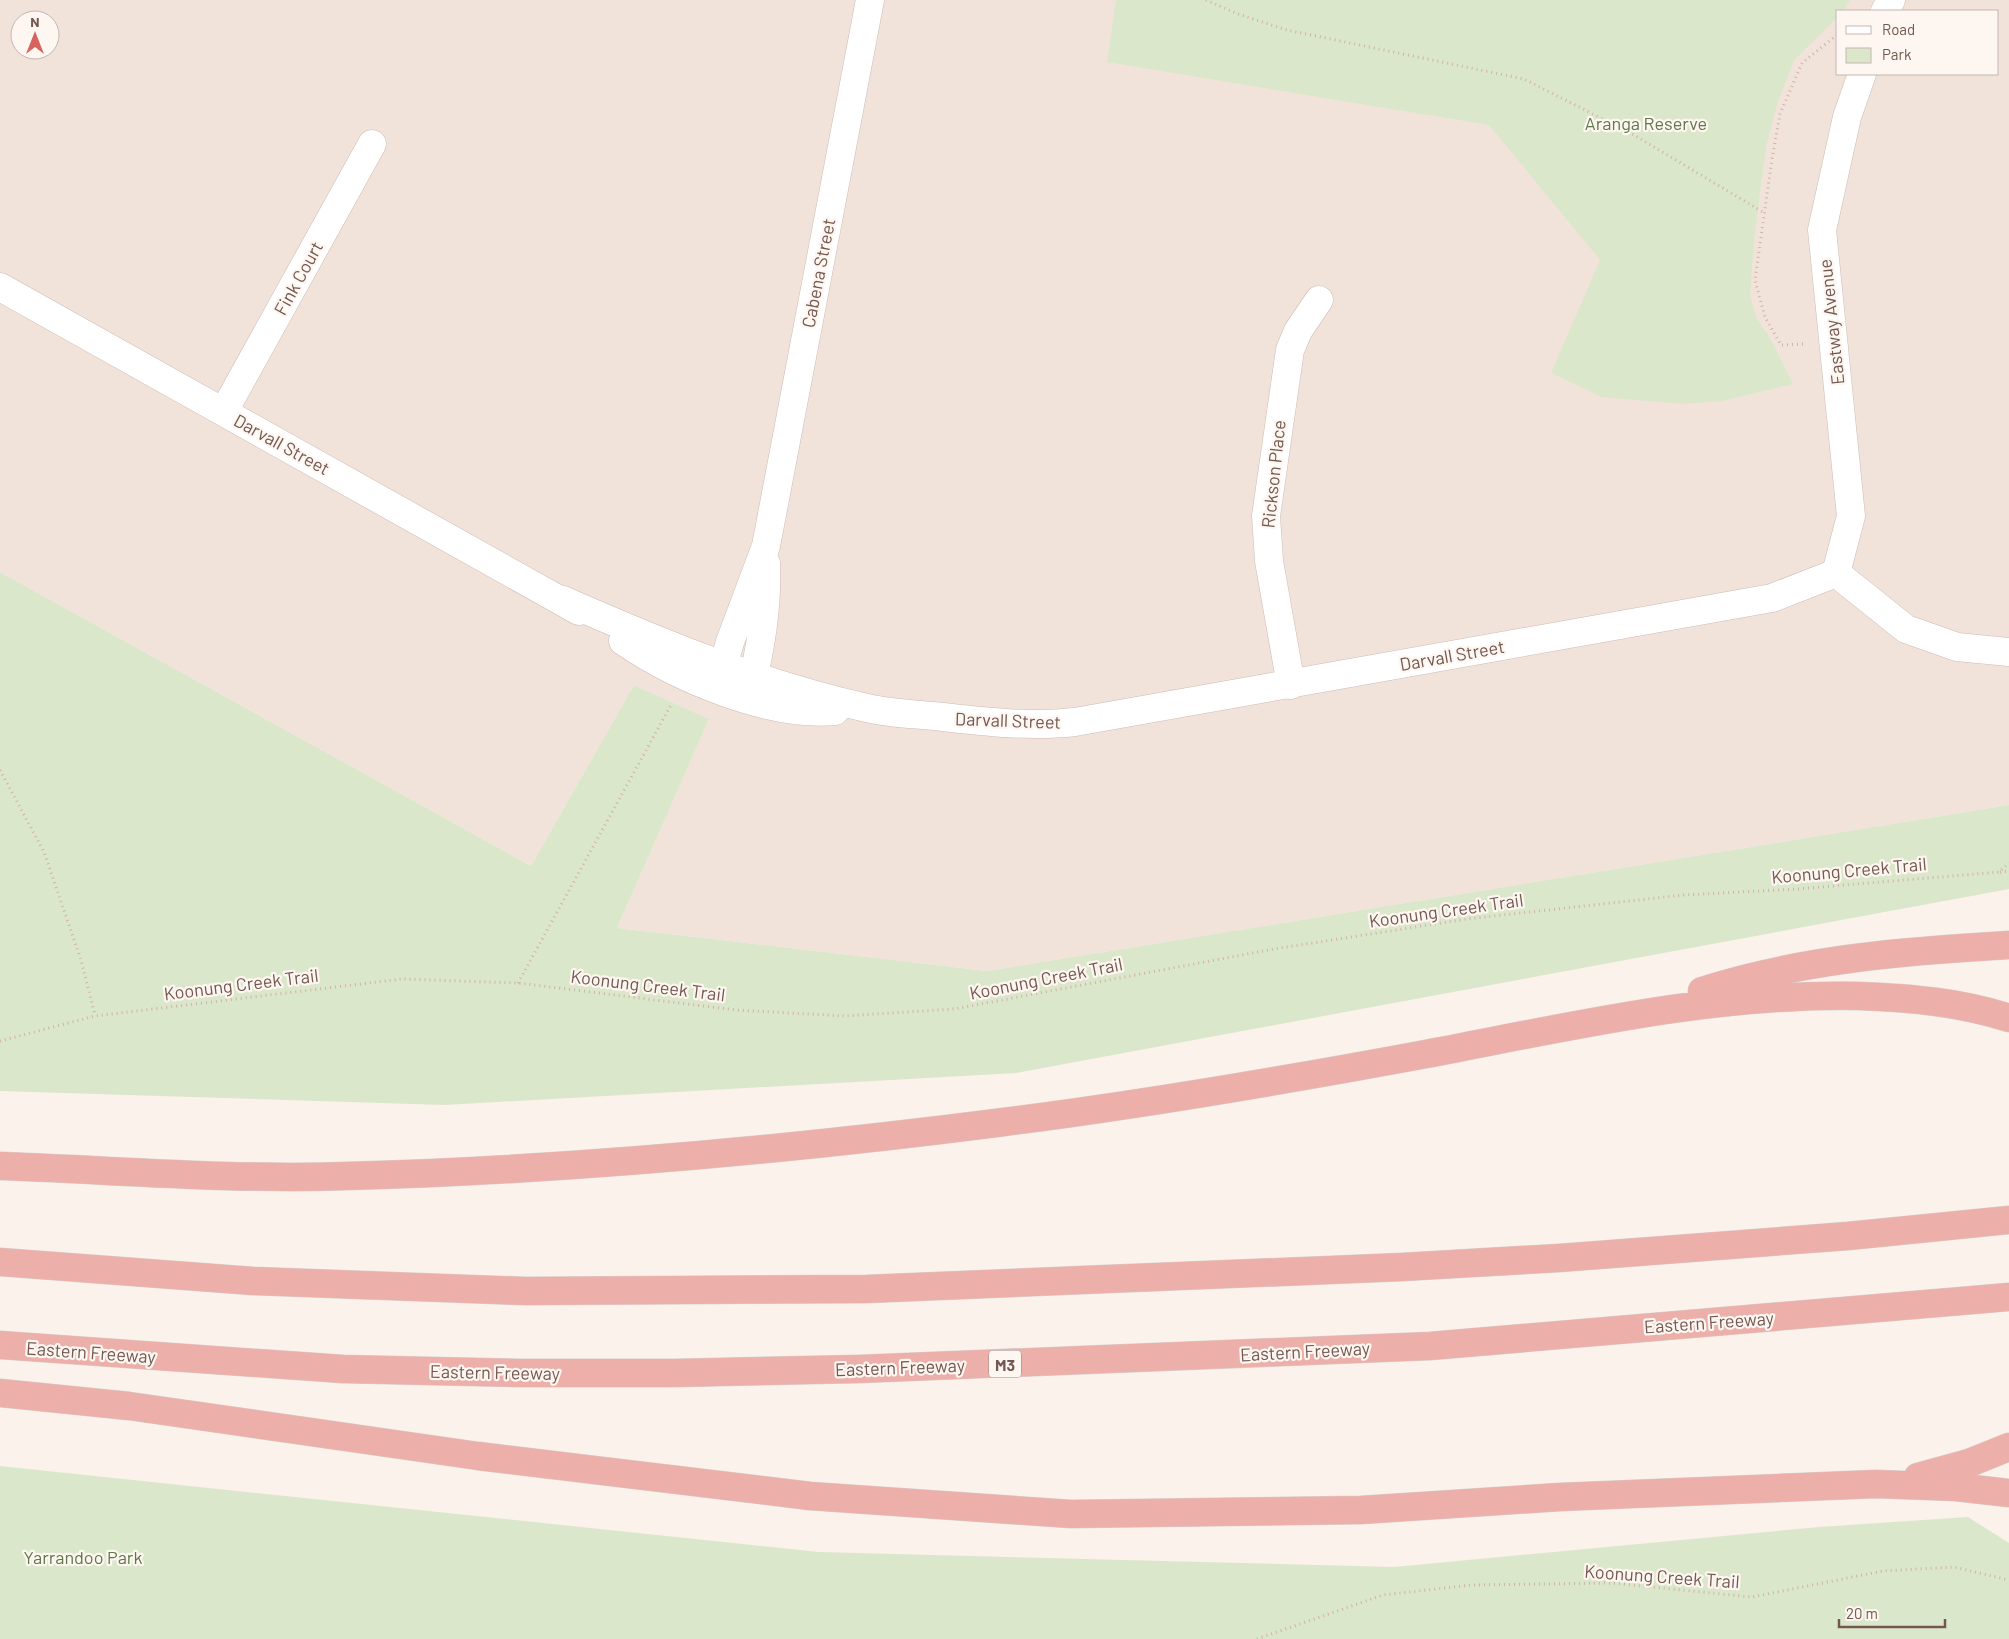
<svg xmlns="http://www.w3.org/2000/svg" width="2009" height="1639" font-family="Barlow,sans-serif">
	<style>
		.residential { fill: #f1e3da; fill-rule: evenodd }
		.green { fill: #dbe7ca }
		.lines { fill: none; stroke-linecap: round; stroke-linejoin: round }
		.minor-casing { stroke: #cebbb4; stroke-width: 29 }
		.motorway-casing { stroke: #d8d0ce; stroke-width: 29 }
		.path { stroke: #d2b1a8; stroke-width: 3; stroke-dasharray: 1 4; stroke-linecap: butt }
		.minor { stroke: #fff; stroke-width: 28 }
		.motorway { stroke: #edafa9; stroke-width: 28 }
		.labels { text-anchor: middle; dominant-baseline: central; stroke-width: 4.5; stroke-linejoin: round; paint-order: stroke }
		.shield { fill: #fdf6f1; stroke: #9c8780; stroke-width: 1 }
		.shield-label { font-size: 16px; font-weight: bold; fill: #735750 }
		.park-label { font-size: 18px; fill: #5f784a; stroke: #fdf6f1 }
		.street-label { font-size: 18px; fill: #735750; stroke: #fdf6f1 }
	</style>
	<rect width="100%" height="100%" fill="#fbf2eb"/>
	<!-- residential -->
	<path class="residential" d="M0 0H2009V805L987 971 617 928 709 719 634 685 531 866 0 572ZM1838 11H1998V74H1838ZM20 20H50V50H20Z"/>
	<!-- green -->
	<path class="green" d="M1116 0H1850L1843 11H1838V17L1795 59 1778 101 1766 147 1755 230 1750 295 1756 317 1770 338 1793 384 1722 401 1682 404 1602 397 1551 373 1600 260 1489 125 1107 62Z
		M0 572 531 866 634 685 709 719 617 928 987 971 2009 805V889L1016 1073 444 1105 0 1091Z
		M0 1466 819 1552 1394 1567 1819 1527 1968 1517 2009 1543V1639H0Z"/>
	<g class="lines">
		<defs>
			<path id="minor" d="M1885 11 1891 0
				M0 287 579 611
				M224 411 372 144
				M1836 573 1851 516 1822 230 1847 117 1862 74
				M563 600C663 644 761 684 867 708 892 714 918 714 943 717 987 722 1031 727 1075 722L1772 598 1836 573 1906 629 1957 647 2009 652
				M623 641C677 678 768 717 835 711
				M718 683 730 642 766 546 870 0
				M1291 685 1269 561 1266 516 1290 350 1298 331 1319 300
				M750 693C760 650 768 608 766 563"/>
			<path id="motorway" d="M1702 991C1802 959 1905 951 2009 945
				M0 1166C115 1170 231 1180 346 1176 566 1170 786 1150 1004 1122 1146 1104 1286 1080 1426 1054 1569 1027 1712 993 1859 996 1911 998 1959 1002 2009 1018
				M0 1262 253 1281 525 1291 866 1289 1402 1267 1559 1258 1848 1236 2009 1220
				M0 1345 343 1369 522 1373H675L859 1369 1430 1346 2009 1297
				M0 1393 129 1406 478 1456 810 1496 1071 1514 1361 1510 1560 1497 1876 1484 1956 1487 2009 1493
				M1918 1477 1969 1463 2009 1447"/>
		</defs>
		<!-- minor casing -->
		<use href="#minor" class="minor-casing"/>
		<!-- motorway casing -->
		<use href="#motorway" class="motorway-casing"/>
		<!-- path -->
		<path class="path" d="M1206 0 1238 14 1287 30 1524 79 1634 135 1763 212
			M1803 344 1781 345 1765 317 1755 280 1772 159 1780 114 1802 63 1838 34
			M0 770 44 852 81 960 95 1015
			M2000 872 2009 871
			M518 983 671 705
			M0 1041 95 1016 402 979 518 983 736 1010 844 1016 954 1009 1274 949 1467 919 1683 895 1797 889 1999 872 2009 863
			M1257 1639 1383 1595 1471 1585 1612 1583 1752 1597 1883 1571 1954 1567 2009 1580"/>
		<!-- minor -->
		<use href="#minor" class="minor"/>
		<!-- motorway -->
		<use href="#motorway" class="motorway"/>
	</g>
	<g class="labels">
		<!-- shield labels -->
		<rect class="shield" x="989" y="1350.5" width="32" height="27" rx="4"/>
		<g class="shield-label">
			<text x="1005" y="1364">M3</text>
		</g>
		<!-- park labels -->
		<g class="park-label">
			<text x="1646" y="123">Aranga Reserve</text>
			<text x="83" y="1557">Yarrandoo Park</text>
		</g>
		<!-- street labels -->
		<g class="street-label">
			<text transform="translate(818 273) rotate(-79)">Cabena Street</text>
			<text transform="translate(298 278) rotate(-61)">Fink Court</text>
			<text transform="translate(1831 322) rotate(-96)">Eastway Avenue</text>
			<text transform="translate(282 444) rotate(29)">Darvall Street</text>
			<text transform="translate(1273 474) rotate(-84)">Rickson Place</text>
			<text transform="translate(1452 655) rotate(-10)">Darvall Street</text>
			<text transform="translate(1008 720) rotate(2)">Darvall Street</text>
			<text transform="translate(1849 870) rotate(-5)">Koonung Creek Trail</text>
			<text transform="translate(1446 910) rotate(-8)">Koonung Creek Trail</text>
			<text transform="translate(1046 978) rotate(-11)">Koonung Creek Trail</text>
			<text transform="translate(241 984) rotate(-7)">Koonung Creek Trail</text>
			<text transform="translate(648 985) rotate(7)">Koonung Creek Trail</text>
			<text transform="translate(1709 1322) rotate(-4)">Eastern Freeway</text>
			<text transform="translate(1305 1351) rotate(-3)">Eastern Freeway</text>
			<text transform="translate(91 1352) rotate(4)">Eastern Freeway</text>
			<text transform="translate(900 1367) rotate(-2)">Eastern Freeway</text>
			<text transform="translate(495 1372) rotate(1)">Eastern Freeway</text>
			<text transform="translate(1662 1576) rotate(4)">Koonung Creek Trail</text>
		</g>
	</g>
	<!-- legend -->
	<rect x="1836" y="10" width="162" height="65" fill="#fdf6f1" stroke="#c6b6b1"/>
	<rect x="1846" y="26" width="25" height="8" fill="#ffffff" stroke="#c6b6b1"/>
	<text x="1882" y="35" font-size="15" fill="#735750">Road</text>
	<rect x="1846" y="48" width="25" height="15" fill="#dbe7ca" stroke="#c6b6b1"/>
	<text x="1882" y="60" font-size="15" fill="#735750">Park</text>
	<!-- north arrow -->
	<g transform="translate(35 35)"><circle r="24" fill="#fdf6f1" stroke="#c6b6b1"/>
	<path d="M0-4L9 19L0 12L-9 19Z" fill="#d6645e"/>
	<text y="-8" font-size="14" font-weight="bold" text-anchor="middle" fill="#735750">N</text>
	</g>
	<!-- scale -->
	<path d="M1839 1619v8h106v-8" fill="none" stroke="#735750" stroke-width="2.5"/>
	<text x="1846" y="1619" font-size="15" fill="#735750" stroke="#fdf6f1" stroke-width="4" paint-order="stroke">20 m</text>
</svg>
